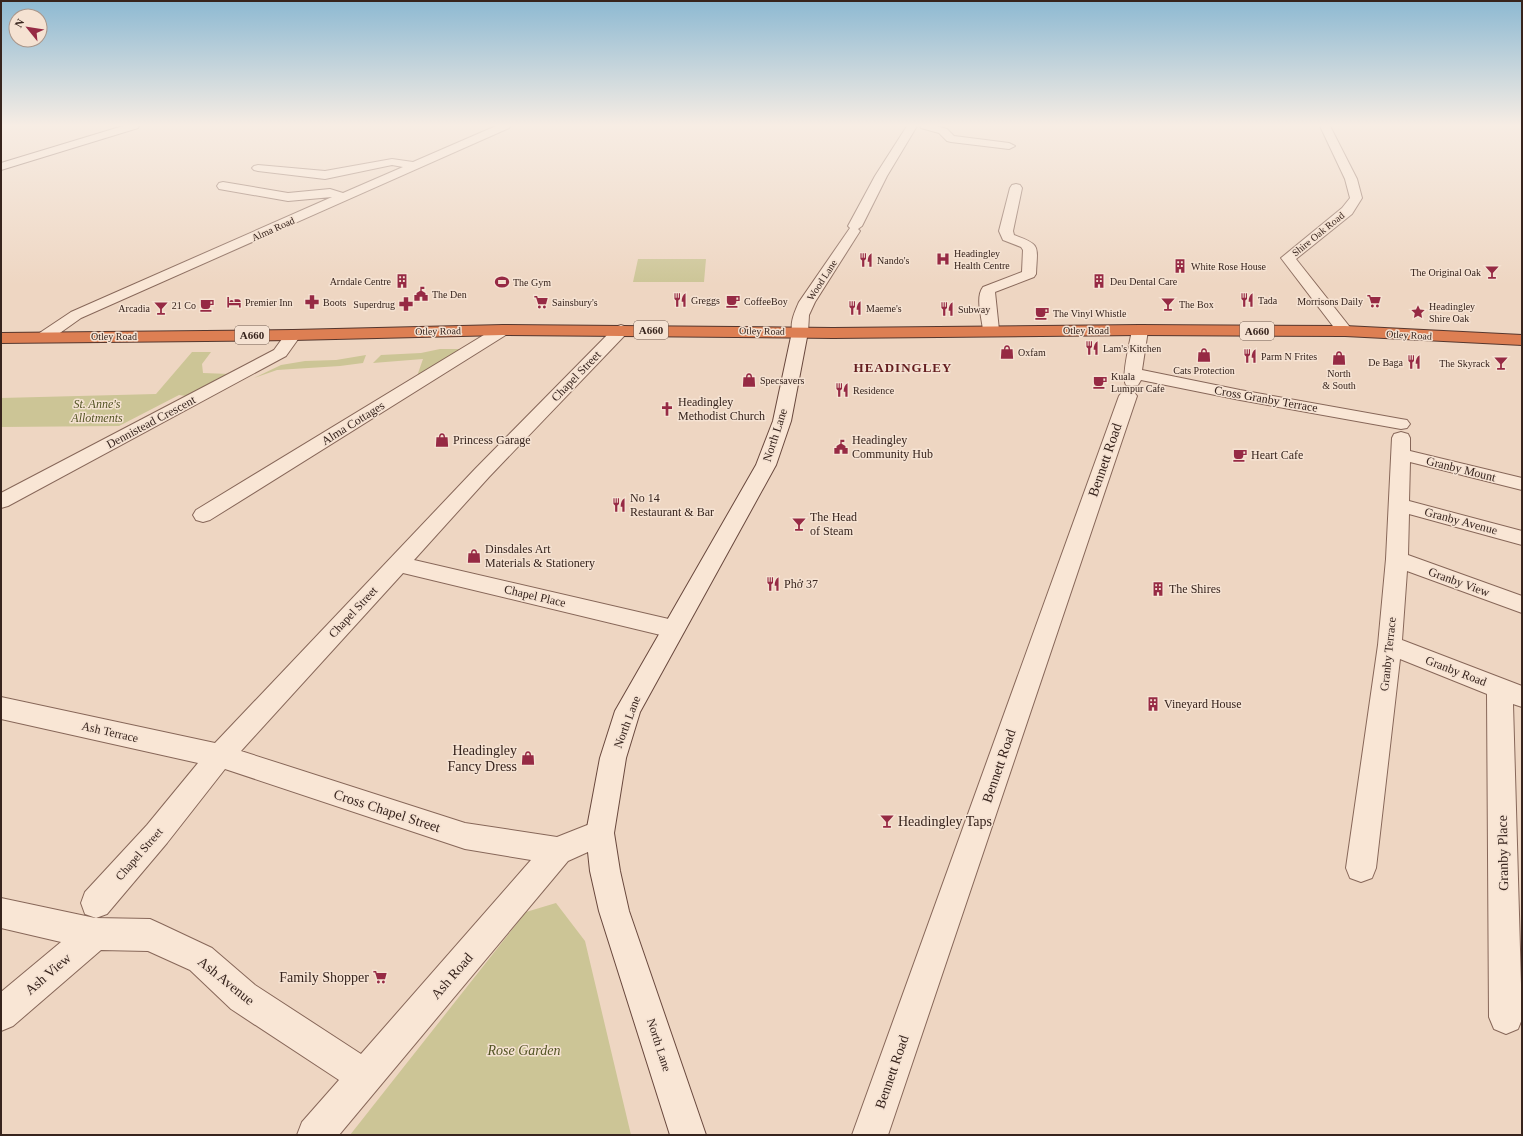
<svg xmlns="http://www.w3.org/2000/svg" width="1523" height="1136" font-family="Georgia,serif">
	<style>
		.green { fill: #ccc596 }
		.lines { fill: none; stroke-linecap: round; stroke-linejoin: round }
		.street-casing { stroke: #876759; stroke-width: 2 }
		.secondary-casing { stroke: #69483d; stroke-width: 2 }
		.highway-casing { stroke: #55372e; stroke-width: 2 }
		.street { fill: #f9e6d5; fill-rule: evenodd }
		.secondary { fill: #f9e6d5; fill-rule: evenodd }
		.highway { fill: #dd7f53; fill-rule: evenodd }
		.labels { text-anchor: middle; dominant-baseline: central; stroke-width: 3; stroke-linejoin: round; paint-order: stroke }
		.far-street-label { font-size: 10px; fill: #37241d; stroke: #f5e2d2 }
		.far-poi-label { font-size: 10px; fill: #37241d; stroke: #f5e2d2; text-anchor: start }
		.shield { fill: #f5e2d2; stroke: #705d53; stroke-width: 1 }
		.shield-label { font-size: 11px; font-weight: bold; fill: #37241d }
		.street-label { font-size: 12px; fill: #37241d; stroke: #f5e2d2 }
		.poi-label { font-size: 12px; fill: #37241d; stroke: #f5e2d2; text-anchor: start }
		.park-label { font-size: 12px; font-style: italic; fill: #535424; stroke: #f5e2d2 }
		.far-district-label { font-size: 13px; font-weight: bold; letter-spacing: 1px; fill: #641d1f; stroke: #f5e2d2 }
		.near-street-label { font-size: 14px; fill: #37241d; stroke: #f5e2d2 }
		.near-poi-label { font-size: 14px; fill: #37241d; stroke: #f5e2d2; text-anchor: end }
		.near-park-label { font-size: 14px; font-style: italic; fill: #535424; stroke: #f5e2d2 }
	</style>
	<rect width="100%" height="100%" fill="#eed6c2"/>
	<!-- green -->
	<path class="green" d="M638 259H706L704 282H633Z
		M440 349H465L416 379 423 359 373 363 381 355 421 353Z
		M192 352H211L202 364 203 373 230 374 186 396 179 395 119 426 1 427V398L156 394Z
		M366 355 363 363 340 366 277 370 254 378 281 365 305 361 336 360Z
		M556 903 585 941 631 1135H350L526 912Z"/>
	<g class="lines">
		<defs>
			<path id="street" d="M496 126H510L509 128 81 318 50 340 44 342 38 340 36 337 38 334 71 312 332 197 288 201 219 189 217 186 219 183 223 182 288 193 330 189 343 193 403 167 392 165 325 179 258 171 254 170 252 168 254 166 258 165 325 171 392 159 413 162Z
				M907 126H917L887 176 862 226 858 229 860 231 815 302 809 315 808 332 806 335 800 337 794 335C788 326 795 311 799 302L850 228 848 226 875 176Z
				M920 126H937L947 129 954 136 1009 143 1015 146 1009 149 951 142 947 141 939 133 921 128Z
				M1320 126H1330L1357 179 1362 198 1352 214 1296 259 1353 331 1351 334 1345 336 1339 334 1281 258 1342 208 1350 198 1345 179Z
				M1016 184 1020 185 1022 188 1013 231 1014 235C1042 245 1037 246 1036 274L1034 277 995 292 999 330 997 333 991 335 985 333 983 330C982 318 975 297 983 287L1022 272 1023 250 1021 247 1003 240 999 231 1010 188 1012 185Z
				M503 325 509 327 511 330 509 333 210 520 203 522 196 520 193 515 196 510 497 327Z
				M621 325 627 327 629 330 627 333 489 477 414 560 673 620 681 623 685 629 681 635 673 638 403 573 241 751 465 823 557 837 600 820 610 824 614 833 610 842 568 861 339 1135H297L302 1122 339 1080 231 1009 190 970 148 951 101 950 13 1026 1 1031V992L61 942 1 928V898L95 918 150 919 161 924 212 948 255 985 361 1054 531 860 465 849 225 769 167 843 107 914 96 918 85 914 81 903 85 892 147 825 198 763 1 719V697L215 743 475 469 615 327Z
				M1140 325 1146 327 1148 330 1142 370 1240 390 1401 419 1407 420 1410 424 1407 428 1401 429 1240 400 1141 380 1138 385 1132 386 1126 385C1121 377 1130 342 1132 330L1134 327Z
				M293 330 299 332 301 335 286 356 8 506 1 508V493L274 350 287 332Z
				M1128 391 1134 392 1137 396 888 1135H852L1119 396 1122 392Z
				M1401 432 1408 434 1410 438V451L1522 478V490L1410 462 1409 501 1522 531V545L1409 514 1408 555 1522 596V613L1407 571 1402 640 1522 686V707L1513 704 1522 1019 1518 1029 1506 1034 1494 1029 1489 1017 1487 694 1400 659 1376 868 1372 878 1361 882 1350 878 1346 868 1378 645 1386 559 1392 438 1394 434Z"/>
			<path id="secondary" d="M123 126H139L138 128 1 170V163Z
				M800 327 806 329 808 332 791 421 776 465 640 712 626 758 614 833 620 871 629 911 706 1135H670L599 911 590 871 586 833 600 758 615 711 756 465 773 421 792 332 794 329Z"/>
			<path id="highway" d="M503 325 833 328 1140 325 1345 326 1522 335V345L1345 336 1140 335 833 338 503 335 293 340 1 343V333L293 330Z"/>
		</defs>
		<!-- street casing -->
		<use href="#street" class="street-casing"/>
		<!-- secondary casing -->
		<use href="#secondary" class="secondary-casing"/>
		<!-- highway casing -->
		<use href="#highway" class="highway-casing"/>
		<!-- street -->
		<use href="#street" class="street"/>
		<!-- secondary -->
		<use href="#secondary" class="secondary"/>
		<!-- highway -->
		<use href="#highway" class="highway"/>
	</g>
	<!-- sky -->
	<linearGradient id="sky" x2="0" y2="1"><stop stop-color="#8db9d2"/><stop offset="0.44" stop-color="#f7ede4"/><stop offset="1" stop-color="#f7ede4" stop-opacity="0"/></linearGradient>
	<rect width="1523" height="285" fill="url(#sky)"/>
	<!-- icons -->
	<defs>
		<symbol id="hospital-bare" viewBox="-9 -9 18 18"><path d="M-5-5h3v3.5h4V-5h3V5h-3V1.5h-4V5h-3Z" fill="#962a44" stroke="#f5e2d2" stroke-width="2.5" paint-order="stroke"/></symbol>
		<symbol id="restaurant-bare" viewBox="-9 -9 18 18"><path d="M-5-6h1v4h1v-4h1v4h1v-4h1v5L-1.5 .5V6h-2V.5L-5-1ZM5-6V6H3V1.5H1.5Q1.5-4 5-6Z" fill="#962a44" stroke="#f5e2d2" stroke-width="2.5" paint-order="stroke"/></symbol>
		<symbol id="building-bare" viewBox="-9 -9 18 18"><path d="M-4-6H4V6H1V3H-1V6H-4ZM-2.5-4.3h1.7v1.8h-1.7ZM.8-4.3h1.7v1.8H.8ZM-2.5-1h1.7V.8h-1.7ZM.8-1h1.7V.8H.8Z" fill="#962a44" stroke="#f5e2d2" stroke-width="2.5" paint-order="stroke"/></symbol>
		<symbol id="bar-bare" viewBox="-9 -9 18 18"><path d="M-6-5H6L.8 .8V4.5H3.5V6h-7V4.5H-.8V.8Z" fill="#962a44" stroke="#f5e2d2" stroke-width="2.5" paint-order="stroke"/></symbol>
		<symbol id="stadium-bare" viewBox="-9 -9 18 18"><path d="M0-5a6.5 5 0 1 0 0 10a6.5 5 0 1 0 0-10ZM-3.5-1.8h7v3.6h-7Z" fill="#962a44" stroke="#f5e2d2" stroke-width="2.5" paint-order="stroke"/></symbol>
		<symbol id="civic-bare" viewBox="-9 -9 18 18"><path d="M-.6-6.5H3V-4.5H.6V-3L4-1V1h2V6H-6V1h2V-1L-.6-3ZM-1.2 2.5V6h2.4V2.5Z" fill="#962a44" stroke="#f5e2d2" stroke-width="2.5" paint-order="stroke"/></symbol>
		<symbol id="cafe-bare" viewBox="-9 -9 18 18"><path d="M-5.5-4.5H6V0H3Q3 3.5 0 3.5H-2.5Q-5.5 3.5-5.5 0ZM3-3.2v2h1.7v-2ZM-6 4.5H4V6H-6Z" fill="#962a44" stroke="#f5e2d2" stroke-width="2.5" paint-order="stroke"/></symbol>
		<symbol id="supermarket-bare" viewBox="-9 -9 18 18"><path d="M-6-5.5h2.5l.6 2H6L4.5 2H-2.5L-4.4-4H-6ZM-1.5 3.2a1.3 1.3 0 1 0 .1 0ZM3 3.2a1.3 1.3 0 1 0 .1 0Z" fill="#962a44" stroke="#f5e2d2" stroke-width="2.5" paint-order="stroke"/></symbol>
		<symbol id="hotel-bare" viewBox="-9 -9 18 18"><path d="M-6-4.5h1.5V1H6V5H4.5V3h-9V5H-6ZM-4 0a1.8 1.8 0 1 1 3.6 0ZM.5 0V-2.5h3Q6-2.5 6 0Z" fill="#962a44" stroke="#f5e2d2" stroke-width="2.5" paint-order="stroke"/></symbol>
		<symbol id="pharmacy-bare" viewBox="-9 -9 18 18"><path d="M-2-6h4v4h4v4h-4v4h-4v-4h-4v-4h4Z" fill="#962a44" stroke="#f5e2d2" stroke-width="2.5" paint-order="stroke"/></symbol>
		<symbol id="sight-bare" viewBox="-9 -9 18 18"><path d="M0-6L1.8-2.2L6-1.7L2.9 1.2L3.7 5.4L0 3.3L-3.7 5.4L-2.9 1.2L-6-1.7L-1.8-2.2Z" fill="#962a44" stroke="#f5e2d2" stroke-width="2.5" paint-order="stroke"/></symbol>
		<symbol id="shop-bare" viewBox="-9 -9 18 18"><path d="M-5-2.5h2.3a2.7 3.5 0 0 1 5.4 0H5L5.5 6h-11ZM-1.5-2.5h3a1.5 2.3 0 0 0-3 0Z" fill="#962a44" stroke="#f5e2d2" stroke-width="2.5" paint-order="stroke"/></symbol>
		<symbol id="church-bare" viewBox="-9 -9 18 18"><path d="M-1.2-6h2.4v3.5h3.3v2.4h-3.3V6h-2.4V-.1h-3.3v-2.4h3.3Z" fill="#962a44" stroke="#f5e2d2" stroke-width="2.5" paint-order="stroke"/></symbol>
	</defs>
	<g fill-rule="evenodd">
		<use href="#hospital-bare" x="933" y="249" width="20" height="20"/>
		<use href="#restaurant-bare" x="856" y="250" width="20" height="20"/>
		<use href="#building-bare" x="1170" y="256" width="20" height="20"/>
		<use href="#bar-bare" x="1482" y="262" width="20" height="20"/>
		<use href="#building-bare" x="392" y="271" width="20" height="20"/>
		<use href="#building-bare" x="1089" y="271" width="20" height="20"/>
		<use href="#stadium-bare" x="492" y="272" width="20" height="20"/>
		<use href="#civic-bare" x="411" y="284" width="20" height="20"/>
		<use href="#restaurant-bare" x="670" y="290" width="20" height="20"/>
		<use href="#restaurant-bare" x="1237" y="290" width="20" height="20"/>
		<use href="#cafe-bare" x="723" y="291" width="20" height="20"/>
		<use href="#supermarket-bare" x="1364" y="291" width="20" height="20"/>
		<use href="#hotel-bare" x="224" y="292" width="20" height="20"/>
		<use href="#pharmacy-bare" x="302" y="292" width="20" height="20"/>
		<use href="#supermarket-bare" x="531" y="292" width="20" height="20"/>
		<use href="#pharmacy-bare" x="396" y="294" width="20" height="20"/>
		<use href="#bar-bare" x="1158" y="294" width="20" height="20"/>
		<use href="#cafe-bare" x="197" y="295" width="20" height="20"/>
		<use href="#bar-bare" x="151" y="298" width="20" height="20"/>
		<use href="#restaurant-bare" x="845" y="298" width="20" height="20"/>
		<use href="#restaurant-bare" x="937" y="299" width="20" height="20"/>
		<use href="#sight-bare" x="1408" y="302" width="20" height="20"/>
		<use href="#cafe-bare" x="1032" y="303" width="20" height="20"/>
		<use href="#restaurant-bare" x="1082" y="338" width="20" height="20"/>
		<use href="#shop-bare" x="997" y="342" width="20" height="20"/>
		<use href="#shop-bare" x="1194" y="345" width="20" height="20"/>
		<use href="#restaurant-bare" x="1240" y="346" width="20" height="20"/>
		<use href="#shop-bare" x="1329" y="348" width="20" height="20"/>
		<use href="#restaurant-bare" x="1404" y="352" width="20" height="20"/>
		<use href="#bar-bare" x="1491" y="353" width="20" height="20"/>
		<use href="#shop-bare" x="739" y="370" width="20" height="20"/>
		<use href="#cafe-bare" x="1090" y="372" width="20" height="20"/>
		<use href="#restaurant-bare" x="832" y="380" width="20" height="20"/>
		<use href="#church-bare" x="657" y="399" width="20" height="20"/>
		<use href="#shop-bare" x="432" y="430" width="20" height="20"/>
		<use href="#civic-bare" x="831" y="437" width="20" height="20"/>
		<use href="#cafe-bare" x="1230" y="445" width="20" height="20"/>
		<use href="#restaurant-bare" x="609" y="495" width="20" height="20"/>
		<use href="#bar-bare" x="789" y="514" width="20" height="20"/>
		<use href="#shop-bare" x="464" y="546" width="20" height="20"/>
		<use href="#restaurant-bare" x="763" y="574" width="20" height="20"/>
		<use href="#building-bare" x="1148" y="579" width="20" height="20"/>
		<use href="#building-bare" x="1143" y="694" width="20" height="20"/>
		<use href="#shop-bare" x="518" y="748" width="20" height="20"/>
		<use href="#bar-bare" x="877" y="811" width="20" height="20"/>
		<use href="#supermarket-bare" x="370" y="967" width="20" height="20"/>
	</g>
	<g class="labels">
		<!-- far-street labels -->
		<g class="far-street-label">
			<text transform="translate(273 229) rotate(-24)">Alma Road</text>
			<text transform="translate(1318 234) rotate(-39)">Shire Oak Road</text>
			<text transform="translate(822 280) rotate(-57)">Wood Lane</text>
			<text x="1086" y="330">Otley Road</text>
			<text transform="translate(438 331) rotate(-1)">Otley Road</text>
			<text transform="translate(762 331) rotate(1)">Otley Road</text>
			<text transform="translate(1409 335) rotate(3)">Otley Road</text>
			<text x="114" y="336">Otley Road</text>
		</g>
		<!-- far-poi labels -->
		<g class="far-poi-label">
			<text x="954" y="253">Headingley<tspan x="954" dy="12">Health Centre</tspan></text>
			<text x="877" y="260">Nando's</text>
			<text x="1191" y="266">White Rose House</text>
			<text x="1481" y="272" text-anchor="end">The Original Oak</text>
			<text x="391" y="281" text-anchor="end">Arndale Centre</text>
			<text x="1110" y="281">Deu Dental Care</text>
			<text x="513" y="282">The Gym</text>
			<text x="432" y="294">The Den</text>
			<text x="691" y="300">Greggs</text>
			<text x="1258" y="300">Tada</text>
			<text x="744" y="301">CoffeeBoy</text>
			<text x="1363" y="301" text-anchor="end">Morrisons Daily</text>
			<text x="245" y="302">Premier Inn</text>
			<text x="323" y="302">Boots</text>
			<text x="552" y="302">Sainsbury's</text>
			<text x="395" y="304" text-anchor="end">Superdrug</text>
			<text x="1179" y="304">The Box</text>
			<text x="196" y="305" text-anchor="end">21 Co</text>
			<text x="1429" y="306">Headingley<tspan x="1429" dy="12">Shire Oak</tspan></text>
			<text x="150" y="308" text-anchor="end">Arcadia</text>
			<text x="866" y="308">Maeme's</text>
			<text x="958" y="309">Subway</text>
			<text x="1053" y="313">The Vinyl Whistle</text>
			<text x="1103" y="348">Lam's Kitchen</text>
			<text x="1018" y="352">Oxfam</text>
			<text x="1261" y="356">Parm N Frites</text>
			<text x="1403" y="362" text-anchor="end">De Baga</text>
			<text x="1490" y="363" text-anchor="end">The Skyrack</text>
			<text x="1204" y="370" text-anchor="middle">Cats Protection</text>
			<text x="1339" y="373" text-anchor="middle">North<tspan x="1339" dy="12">&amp; South</tspan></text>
			<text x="1111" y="376">Kuala<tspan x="1111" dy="12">Lumpur Cafe</tspan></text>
			<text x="760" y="380">Specsavers</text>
			<text x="853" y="390">Residence</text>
		</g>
		<!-- shield labels -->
		<g class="shield">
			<rect x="634" y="321" width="34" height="18" rx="3"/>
			<rect x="1240" y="322" width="34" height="18" rx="3"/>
			<rect x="235" y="326" width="34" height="18" rx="3"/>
		</g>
		<g class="shield-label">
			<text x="651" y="330">A660</text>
			<text x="1257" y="331">A660</text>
			<text x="252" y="335">A660</text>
		</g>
		<!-- street labels -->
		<g class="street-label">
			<text transform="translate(576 376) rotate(-46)">Chapel Street</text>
			<text transform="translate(1266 399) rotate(10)">Cross Granby Terrace</text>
			<text transform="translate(151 422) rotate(-28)">Dennistead Crescent</text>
			<text transform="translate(353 423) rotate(-32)">Alma Cottages</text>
			<text transform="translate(775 435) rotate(-72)">North Lane</text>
			<text transform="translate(1461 469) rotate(14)">Granby Mount</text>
			<text transform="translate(1461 521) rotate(15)">Granby Avenue</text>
			<text transform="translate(1459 582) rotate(20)">Granby View</text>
			<text transform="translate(535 596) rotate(13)">Chapel Place</text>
			<text transform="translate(353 612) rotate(-47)">Chapel Street</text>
			<text transform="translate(1388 654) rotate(-84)">Granby Terrace</text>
			<text transform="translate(1456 671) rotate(21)">Granby Road</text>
			<text transform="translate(627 722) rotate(-69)">North Lane</text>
			<text transform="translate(110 732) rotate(13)">Ash Terrace</text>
			<text transform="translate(139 854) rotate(-49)">Chapel Street</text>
			<text transform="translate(659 1045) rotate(72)">North Lane</text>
		</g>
		<!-- poi labels -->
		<g class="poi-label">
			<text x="678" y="402">Headingley<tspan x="678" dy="14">Methodist Church</tspan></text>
			<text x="453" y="440">Princess Garage</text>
			<text x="852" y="440">Headingley<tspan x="852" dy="14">Community Hub</tspan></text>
			<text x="1251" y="455">Heart Cafe</text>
			<text x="630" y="498">No 14<tspan x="630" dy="14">Restaurant &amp; Bar</tspan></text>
			<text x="810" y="517">The Head<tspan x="810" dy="14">of Steam</tspan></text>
			<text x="485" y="549">Dinsdales Art<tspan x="485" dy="14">Materials &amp; Stationery</tspan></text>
			<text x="784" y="584">Phở 37</text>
			<text x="1169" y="589">The Shires</text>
			<text x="1164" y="704">Vineyard House</text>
		</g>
		<!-- park labels -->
		<g class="park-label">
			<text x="97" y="404">St. Anne's<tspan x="97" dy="14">Allotments</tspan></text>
		</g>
		<!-- far-district labels -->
		<g class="far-district-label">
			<text x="903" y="367">HEADINGLEY</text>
		</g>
		<!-- near-street labels -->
		<g class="near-street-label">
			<text transform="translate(1105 460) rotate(-71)">Bennett Road</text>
			<text transform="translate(999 766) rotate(-71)">Bennett Road</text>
			<text transform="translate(387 811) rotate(18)">Cross Chapel Street</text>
			<text transform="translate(1503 853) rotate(-91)">Granby Place</text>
			<text transform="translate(48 974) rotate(-41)">Ash View</text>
			<text transform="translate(452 976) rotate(-49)">Ash Road</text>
			<text transform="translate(226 981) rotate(39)">Ash Avenue</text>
			<text transform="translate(892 1072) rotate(-71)">Bennett Road</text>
		</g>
		<!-- near-poi labels -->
		<g class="near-poi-label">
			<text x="517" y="750">Headingley<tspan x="517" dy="16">Fancy Dress</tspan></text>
			<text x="898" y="821" text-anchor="start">Headingley Taps</text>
			<text x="369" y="977">Family Shopper</text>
		</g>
		<!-- near-park labels -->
		<g class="near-park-label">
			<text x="524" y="1050">Rose Garden</text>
		</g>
	</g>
	<!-- border -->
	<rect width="1523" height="1136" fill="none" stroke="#37241d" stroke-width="4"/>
	<!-- north arrow -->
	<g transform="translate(28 28) rotate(300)"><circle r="19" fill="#f5e2d2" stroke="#a9968a"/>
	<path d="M0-3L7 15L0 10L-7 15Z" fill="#962a44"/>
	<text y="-6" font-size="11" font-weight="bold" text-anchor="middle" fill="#37241d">N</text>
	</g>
</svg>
